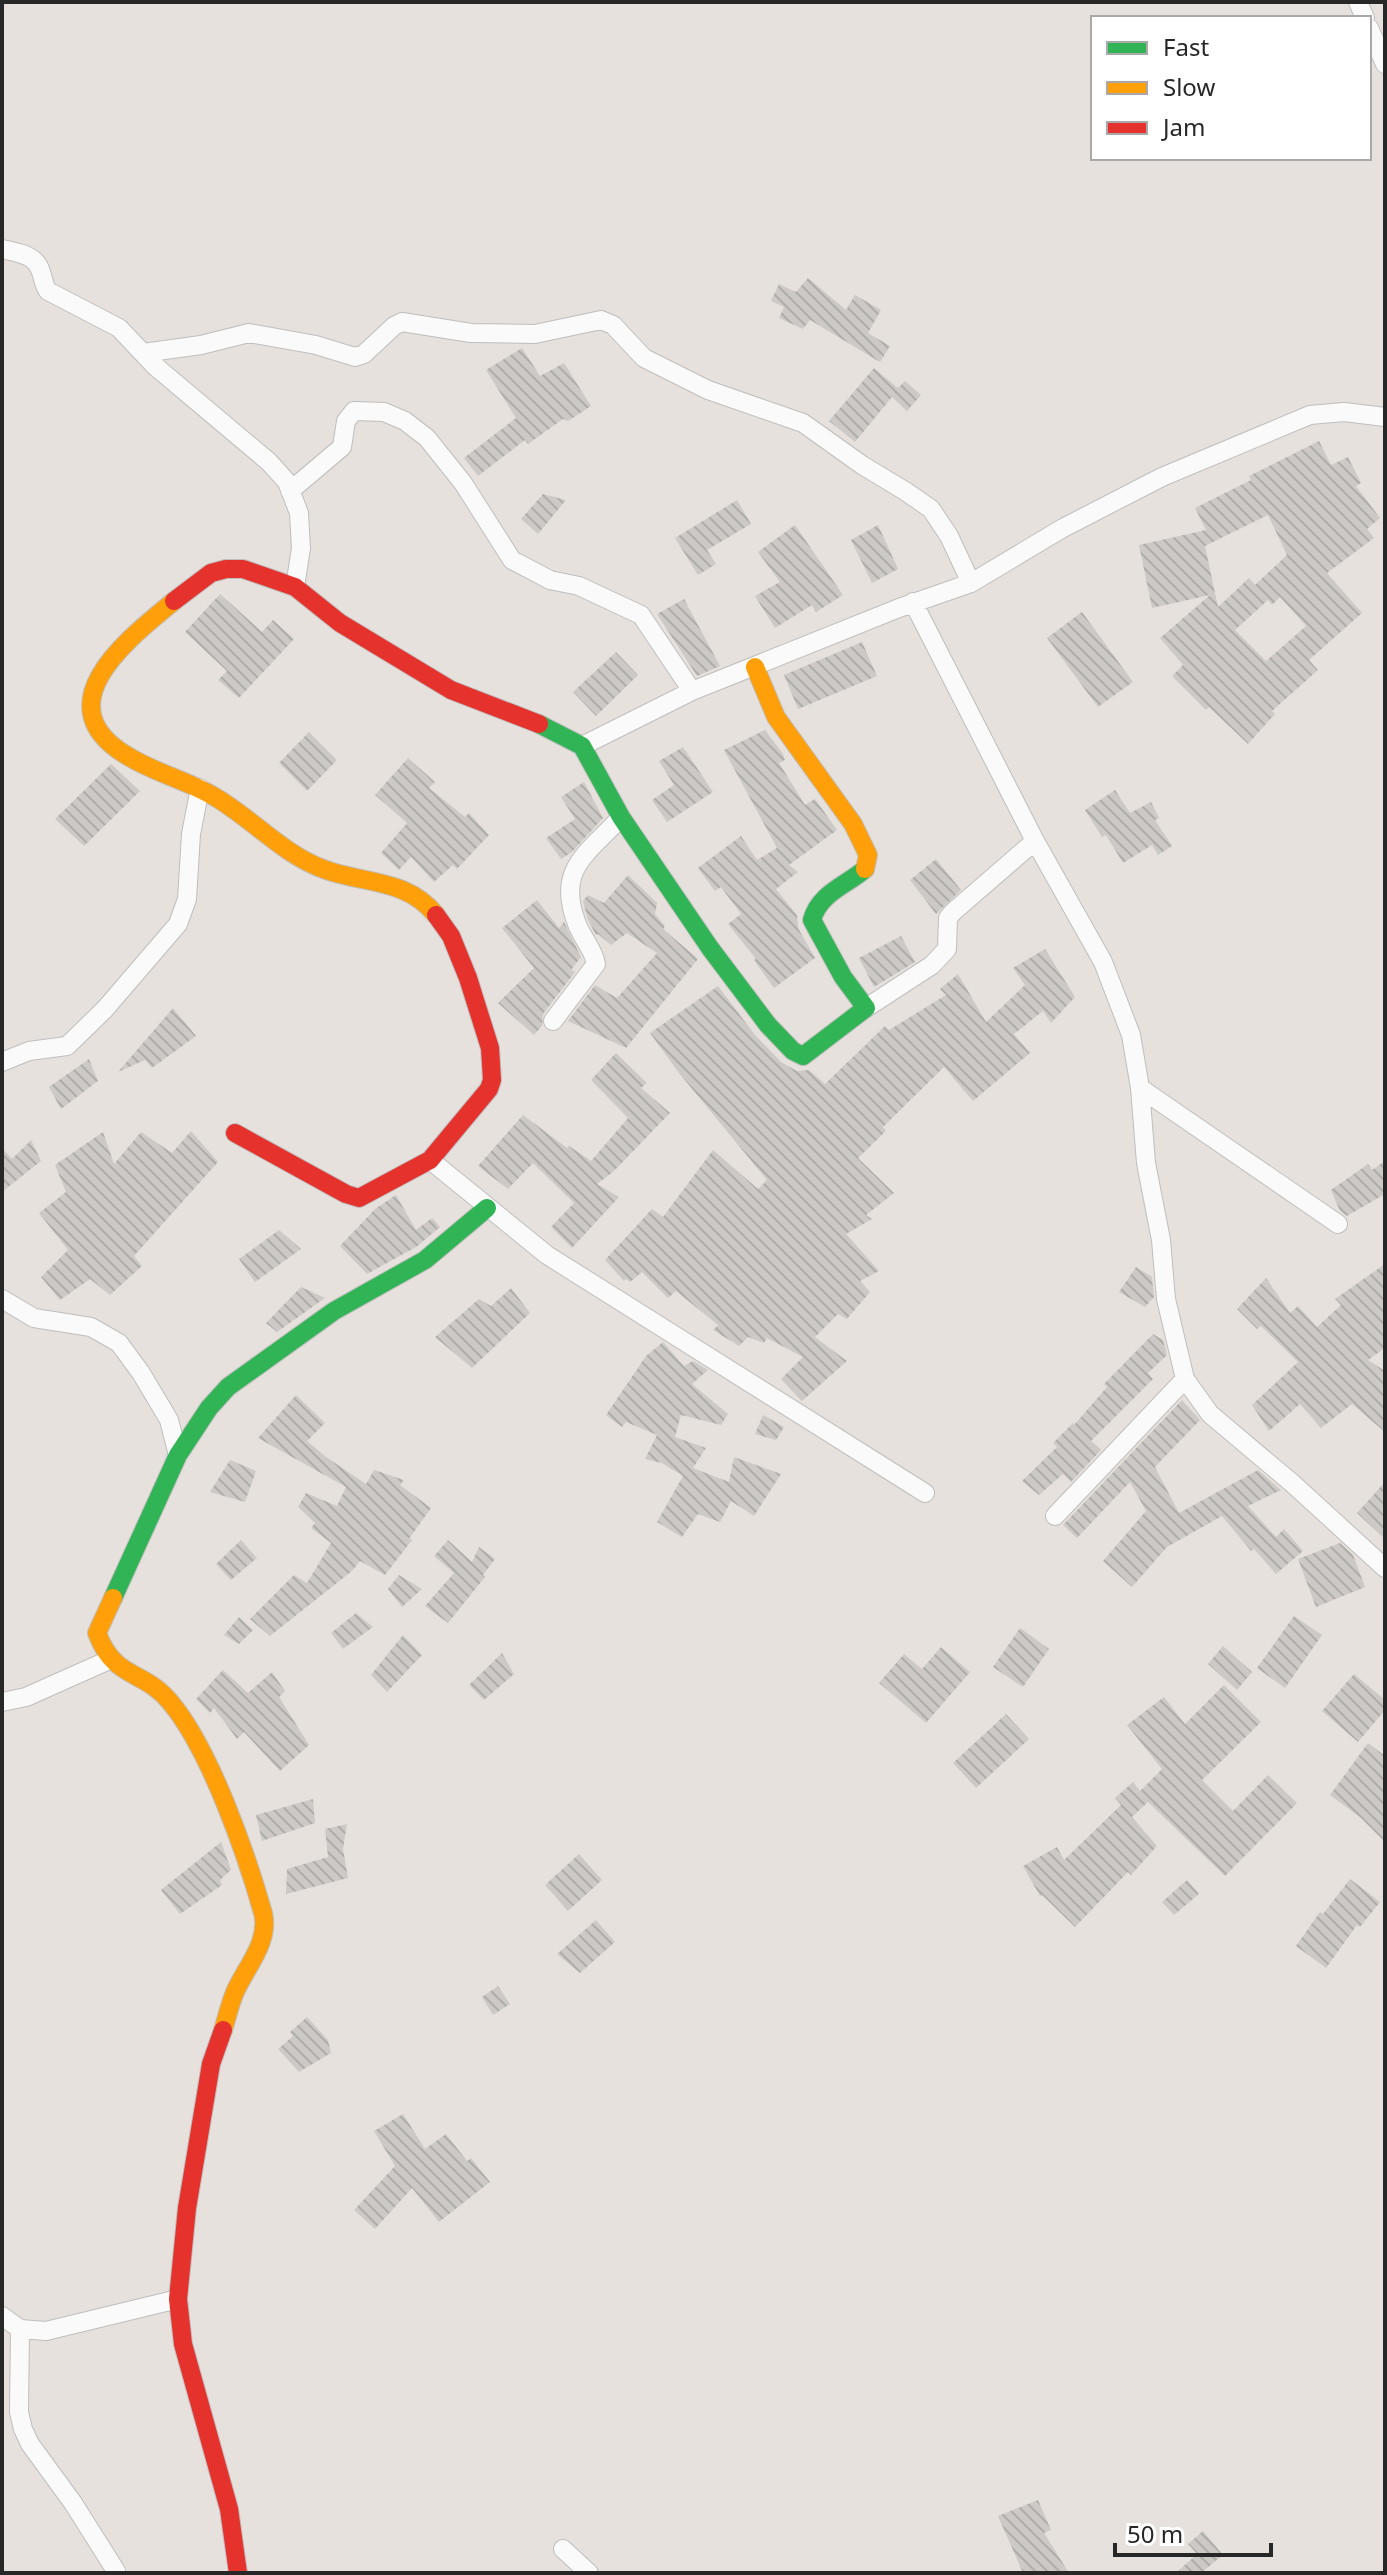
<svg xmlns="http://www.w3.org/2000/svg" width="1387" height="2575" font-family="'Noto Sans',sans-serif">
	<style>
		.building { fill: url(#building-back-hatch); fill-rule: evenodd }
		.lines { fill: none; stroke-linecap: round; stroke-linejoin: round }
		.street-casing { stroke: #bfbebe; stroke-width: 20 }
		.fast-casing { stroke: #bfbebe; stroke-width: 20 }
		.slow-casing { stroke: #bfbebe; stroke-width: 20 }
		.jam-casing { stroke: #bfbebe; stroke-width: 20 }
		.street { stroke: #fbfafa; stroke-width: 18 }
		.fast { stroke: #30b455; stroke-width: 18 }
		.slow { stroke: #ff9f0a; stroke-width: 18 }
		.jam { stroke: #e5322d; stroke-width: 18 }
	</style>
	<defs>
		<pattern id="building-back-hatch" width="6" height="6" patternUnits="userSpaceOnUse" patternTransform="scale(2)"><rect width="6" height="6" fill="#ccc9c6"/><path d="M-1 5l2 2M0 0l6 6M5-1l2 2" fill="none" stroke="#afadaa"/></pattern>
	</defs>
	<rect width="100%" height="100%" fill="#e6e1dc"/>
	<!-- building -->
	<path class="building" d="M808 278 846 310 855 295 881 310 868 333 890 346 880 362 810 320 803 329 779 318 784 307 771 301 779 284 796 292Z
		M522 348 540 376 564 363 591 406 568 421 563 419 528 444 525 440 478 476 464 458 516 418 486 370Z
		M874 368 898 388 905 381 921 395 907 411 892 397 855 442 829 421Z
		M1319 441 1331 465 1348 457 1361 483 1356 486 1380 518 1367 529 1374 538 1327 573 1362 613 1309 660 1318 670 1272 711 1275 714 1248 744 1209 707 1206 710 1172 676 1183 665 1160 638 1210 595 1152 608 1139 545 1206 530 1195 508 1251 480 1249 476ZM1268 515 1287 555 1255 585 1249 578 1218 607 1205 546ZM1280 597 1306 626 1266 661 1235 630 1268 600 1272 605Z
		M543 494 566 500 538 534 521 519Z
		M737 500 751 524 707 550 716 564 698 575 675 538Z
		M795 525 843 595 816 612 812 605 775 628 755 596 780 582 758 552Z
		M878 525 898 569 872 583 851 540Z
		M220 594 262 632 273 620 294 639 239 698 218 680 227 671 185 632Z
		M684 599 720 666 697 676 657 614Z
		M1082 612 1133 682 1098 707 1047 638Z
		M862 642 877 676 798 709 784 675Z
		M616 652 638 675 596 716 573 692Z
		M765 730 783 754 785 760 779 763 805 805 815 799 837 830 789 865 798 872 776 889 797 915 798 928 815 958 774 988 754 960 756 959 728 924 741 914 721 887 715 891 698 868 741 836 757 860 777 848 724 750Z
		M309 732 337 760 307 791 279 763Z
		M683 747 713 792 667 822 652 800 674 785 659 761Z
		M408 758 435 782 429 788 465 817 469 813 489 835 457 869 453 865 434 882 411 857 399 870 381 853 407 823 375 795Z
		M111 764 140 791 84 846 55 819Z
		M584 782 603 818 572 852 561 859 546 838 575 819 561 797Z
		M1115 790 1130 813 1151 802 1159 818 1155 820 1172 846 1158 855 1152 845 1123 863 1106 835 1102 837 1085 810Z
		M936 859 961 890 936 914 910 880Z
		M628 875 657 903 655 914 665 926 663 929 698 959 626 1048 568 1021 595 985 617 998 657 953 627 933 611 945 598 934 596 935 588 920 583 901 588 895 604 903Z
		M537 900 559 928 564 922 581 957 571 970 575 972 543 1014 542 1026 534 1035 498 1003 534 968 502 928Z
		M901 936 915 962 874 987 859 958Z
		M1045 949 1075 997 1051 1023 1043 1011 1014 1034 1030 1053 973 1101 944 1067 883 1127 886 1131 858 1158 894 1193 866 1215 872 1219 846 1234 879 1271 860 1281 870 1292 847 1319 838 1314 815 1337 847 1361 802 1401 781 1379 803 1357 767 1338 764 1343 748 1337 739 1346 713 1330 718 1325 676 1291 668 1298 642 1272 630 1282 626 1279 624 1281 605 1260 652 1209 663 1217 713 1150 758 1189 767 1180 679 1073 650 1033 718 986 755 1035 781 1062 797 1071 809 1070 825 1084 885 1026 889 1030 946 995 940 989 958 974 986 1022 1025 985 1013 968Z
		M173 1008 196 1036 152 1068 145 1060 118 1072Z
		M616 1053 647 1083 641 1088 670 1113 613 1172 597 1184 619 1197 572 1248 551 1227 574 1203 533 1163 508 1189 478 1166 523 1115 567 1148 569 1146 591 1161 628 1118 591 1080Z
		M89 1059 98 1081 61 1109 49 1087Z
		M191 1131 218 1162 134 1256 142 1266 110 1295 90 1279 60 1300 41 1277 68 1250 39 1213 66 1192 55 1165 103 1132 114 1164 141 1132 172 1153Z
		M31 1140 41 1161 2 1192V1148L12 1159Z
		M1385 1161V1194L1347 1216 1340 1211 1331 1190 1368 1164 1372 1170Z
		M396 1195 416 1230 432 1218 440 1227 416 1247 367 1274 340 1246 375 1209Z
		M279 1230 301 1249 255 1282 239 1259Z
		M1385 1264V1348L1368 1360 1385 1371V1432L1352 1404 1321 1428 1300 1404 1269 1431 1252 1405 1298 1362 1261 1326 1257 1329 1237 1309 1266 1278 1290 1313 1298 1306 1317 1327 1341 1305 1335 1299Z
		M1136 1267 1152 1277 1154 1297 1145 1307 1119 1292Z
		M301 1287 325 1298 277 1332 266 1323Z
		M511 1288 530 1313 472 1368 435 1337 479 1299 491 1306Z
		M1153 1334 1163 1340 1167 1355 1148 1373 1153 1379 1091 1441 1101 1450 1071 1482 1063 1474 1039 1495 1022 1481 1057 1447 1053 1443 1073 1423 1074 1425 1107 1387 1104 1384Z
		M663 1342 684 1366 693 1361 708 1370 692 1384 728 1414 721 1425 681 1415 675 1437 706 1448 693 1468 729 1482 734 1457 781 1474 754 1516 731 1501 720 1522 698 1514 682 1537 657 1522 683 1476 662 1463 645 1459 657 1435 626 1422 622 1427 606 1415 646 1356Z
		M296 1395 325 1423 307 1441 326 1457 366 1484 374 1470 404 1480 400 1485 431 1508 409 1539 412 1540 385 1575 360 1561 352 1571 270 1636 250 1619 294 1575 307 1583 331 1543 311 1528 315 1523 298 1507 306 1493 337 1506 346 1487 258 1438Z
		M1182 1400 1200 1420 1155 1467 1179 1513 1258 1470 1281 1490 1248 1506 1276 1537 1284 1529 1303 1551 1276 1574 1254 1549 1251 1551 1222 1516 1167 1547 1132 1587 1103 1561 1146 1511 1130 1482 1077 1538 1063 1525Z
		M763 1415 784 1427 776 1440 755 1434Z
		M230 1460 256 1471 245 1502 210 1492Z
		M1385 1482V1539L1357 1513Z
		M241 1540 257 1558 231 1580 216 1564Z
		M448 1540 472 1562 479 1547 495 1559 483 1575 485 1577 448 1623 425 1606 454 1573 434 1556Z
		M1340 1543 1353 1555 1365 1587 1316 1607 1298 1559Z
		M399 1575 422 1589 402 1607 388 1589Z
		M356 1613 373 1627 343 1649 331 1633Z
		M1294 1616 1322 1635 1285 1688 1257 1668Z
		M239 1617 253 1630 239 1644 224 1635Z
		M1020 1628 1049 1649 1023 1687 993 1667Z
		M403 1635 422 1655 387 1692 371 1675Z
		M1223 1646 1252 1672 1237 1690 1208 1664Z
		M941 1647 970 1672 926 1723 879 1683 904 1654 922 1669Z
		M502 1653 514 1674 484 1700 469 1685Z
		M223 1670 248 1693 272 1672 285 1691 279 1697 309 1745 280 1771 244 1732 237 1739 214 1708 210 1713 196 1699Z
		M1354 1674 1385 1700V1710L1358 1742 1322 1711Z
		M1224 1685 1261 1722 1202 1780 1233 1811 1268 1775 1297 1803 1225 1876 1148 1802 1132 1817 1157 1846 1131 1875 1128 1872 1075 1927 1042 1895 1040 1896 1023 1866 1057 1847 1064 1860 1121 1805 1115 1798 1133 1782 1140 1791 1162 1769 1127 1725 1164 1697 1185 1724Z
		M1006 1714 1029 1739 976 1788 953 1763Z
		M1368 1743 1385 1756V1842L1360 1817 1330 1795Z
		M313 1799 315 1823 262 1841 256 1815Z
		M347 1824 343 1849 348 1878 286 1894 287 1869 328 1857 325 1829Z
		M221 1842 231 1870 220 1880 222 1885 180 1914 161 1890Z
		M579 1854 602 1880 568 1911 545 1885Z
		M1350 1879 1380 1902 1360 1927 1357 1925 1326 1968 1296 1946 1320 1912 1323 1914Z
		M1187 1880 1199 1894 1174 1915 1162 1902Z
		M596 1920 615 1942 580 1973 557 1954Z
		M498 1986 510 2004 493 2015 482 1997Z
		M307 2017 328 2040 331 2053 299 2072 278 2049 293 2036 290 2032Z
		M403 2114 425 2149 446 2134 467 2161 471 2158 490 2182 439 2222 412 2188 375 2229 354 2210 395 2166 374 2131Z
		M1038 2500 1051 2530 1044 2533 1069 2573H1023L998 2516Z
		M1203 2531 1223 2555 1201 2573H1176L1197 2554 1188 2544Z"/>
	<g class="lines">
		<defs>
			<path id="street" d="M1358 2 1365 18
				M1369 28 1385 64
				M2 249C18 253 36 254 41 272 44 280 43 284 48 291L119 328 155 366 269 462 287 482 299 513 301 548 295 587
				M143 353 201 345 249 333 316 345 355 357 364 354 394 326 402 322 471 333 535 334 601 320 613 325 644 358 708 390 803 423 862 465 905 491 931 509 949 536 971 583
				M290 491 342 447 346 421 354 411 384 412 405 421 427 438 463 483 512 560 550 580 579 586 641 615 692 691
				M913 602 1035 841 1103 962 1131 1035 1140 1088 1146 1163 1161 1240 1166 1299 1185 1379 1210 1414 1292 1483 1385 1568
				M582 746 692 691 899 608 971 583 1063 528 1162 477 1310 415 1344 412 1385 417
				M866 1008 932 965 947 949 948 918 953 912 1035 841
				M553 1021 596 964C594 950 582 938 577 924 555 868 589 853 621 817
				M2 1062 29 1051 67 1046 105 1009 178 924 187 899 191 834 200 788
				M1140 1088 1338 1224
				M430 1160 547 1255 925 1493
				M2 1299 34 1318 91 1327 119 1343 141 1373 169 1420 178 1455
				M1055 1516 1185 1379
				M2 1702 26 1697 109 1660
				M2 2316 20 2329 46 2331 178 2299
				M20 2329 19 2412 23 2429 30 2444 73 2503 116 2571
				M563 2549 589 2573"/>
			<path id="fast" d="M539 724 582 746 621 817 710 948 768 1025 793 1051 803 1056 866 1008 843 977 812 920C819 893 847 885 865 869
				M113 1598 178 1455 209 1408 228 1387 334 1311 425 1260 487 1208"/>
			<path id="slow" d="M174 601C128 639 43 704 126 755 154 773 187 780 215 797 253 819 283 855 326 870 366 884 407 879 436 915
				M755 667 776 717 853 824 868 855 865 869
				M113 1598 97 1633C115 1681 144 1669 171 1703 210 1750 246 1853 263 1913 270 1942 246 1967 235 1992 230 2004 227 2017 223 2030"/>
			<path id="jam" d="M174 601 211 573 226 569H243L295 587 340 623 451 690 539 724
				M235 1133 346 1194 359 1198 430 1160 489 1089 492 1080 490 1048 468 978 451 936 436 915
				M223 2030 211 2064 187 2208 178 2299 183 2344 229 2509 238 2573"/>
		</defs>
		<!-- street casing -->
		<use href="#street" class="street-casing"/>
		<!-- fast casing -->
		<use href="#fast" class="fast-casing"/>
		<!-- slow casing -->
		<use href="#slow" class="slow-casing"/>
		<!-- jam casing -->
		<use href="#jam" class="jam-casing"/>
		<!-- street -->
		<use href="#street" class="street"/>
		<!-- fast -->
		<use href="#fast" class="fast"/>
		<!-- slow -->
		<use href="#slow" class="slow"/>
		<!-- jam -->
		<use href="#jam" class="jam"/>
	</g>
	<!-- border -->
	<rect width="1387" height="2575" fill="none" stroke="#272727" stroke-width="8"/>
	<!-- legend -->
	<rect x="1091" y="16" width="280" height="144" fill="#ffffff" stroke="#a9a9a9" stroke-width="2"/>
	<rect x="1107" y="42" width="40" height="12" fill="#30b455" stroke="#a9a9a9" stroke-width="2"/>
	<text x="1163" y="56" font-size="24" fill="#272727">Fast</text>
	<rect x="1107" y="82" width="40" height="12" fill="#ff9f0a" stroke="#a9a9a9" stroke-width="2"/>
	<text x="1163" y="96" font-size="24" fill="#272727">Slow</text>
	<rect x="1107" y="122" width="40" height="12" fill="#e5322d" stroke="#a9a9a9" stroke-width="2"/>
	<text x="1163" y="136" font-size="24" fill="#272727">Jam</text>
	<!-- scale -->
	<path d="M1115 2543v12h156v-12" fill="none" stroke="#272727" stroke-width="4"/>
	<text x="1127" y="2543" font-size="24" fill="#272727" stroke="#ffffff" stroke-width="6" paint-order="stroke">50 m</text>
</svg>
